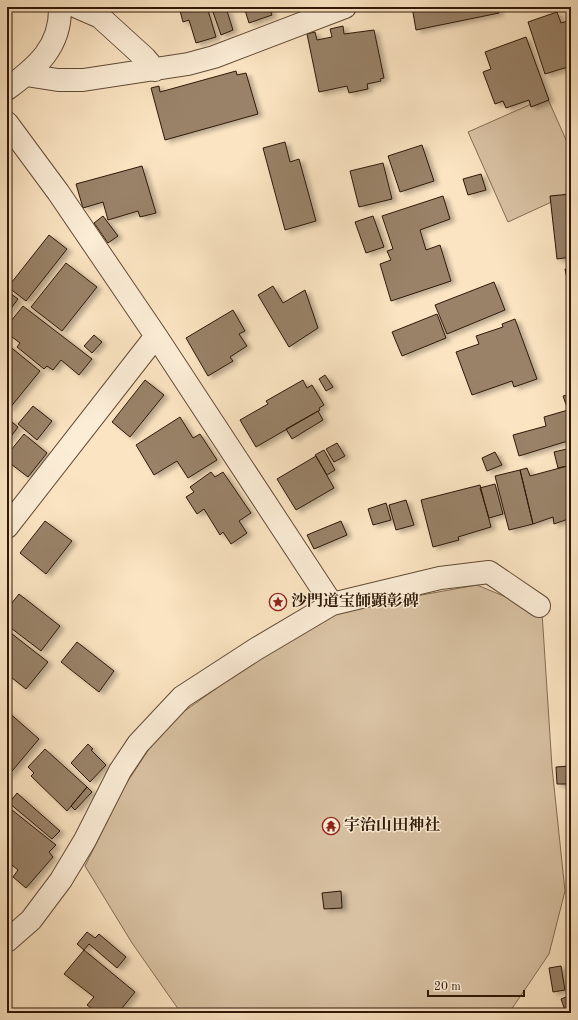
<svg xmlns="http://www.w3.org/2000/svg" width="578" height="1020" font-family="'Old Standard TT','Noto Serif JP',serif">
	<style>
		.green { fill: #d8c1a2; stroke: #846c54 }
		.building { fill: #998268; stroke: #2f1807; filter: url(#shadow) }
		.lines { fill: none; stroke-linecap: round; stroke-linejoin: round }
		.minor-casing { stroke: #624b36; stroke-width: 24 }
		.minor { stroke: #fcedd7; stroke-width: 22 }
		.labels { text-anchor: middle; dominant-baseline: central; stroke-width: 3; stroke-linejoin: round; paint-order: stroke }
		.poi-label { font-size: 16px; font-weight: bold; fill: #2f1807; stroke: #fcedd7; text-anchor: start }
	</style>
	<defs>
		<filter id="shadow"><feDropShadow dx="4.5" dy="2.5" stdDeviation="2" flood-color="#0004"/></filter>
	</defs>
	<rect width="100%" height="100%" fill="#fbe4c2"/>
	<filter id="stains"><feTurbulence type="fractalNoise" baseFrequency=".005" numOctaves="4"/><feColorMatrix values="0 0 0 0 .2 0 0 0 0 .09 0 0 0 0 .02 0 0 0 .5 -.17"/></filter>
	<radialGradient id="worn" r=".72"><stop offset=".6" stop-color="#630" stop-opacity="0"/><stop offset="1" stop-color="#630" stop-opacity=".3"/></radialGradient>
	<!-- green -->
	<path class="green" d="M547 97 571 151V193L508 222 468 132Z
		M477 585 542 612 552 767 565 891 549 954 509 1013H181L132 943 85 866 124 787 151 746 179 715 262 656 333 611Z"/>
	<!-- building -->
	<path class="building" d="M179 7H207L216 37 196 43 189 20 183 22Z
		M244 7H269L272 15 249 23Z
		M412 7H498L499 13 416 30Z
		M226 8 233 30 221 35 213 12Z
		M557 12 561 23 568 21 571 33V66L545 74 528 22Z
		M343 26 344 34 374 30 384 78 380 79 381 81 367 84 368 89 349 93 347 86 319 92 307 34 315 32 317 40 332 37 330 29Z
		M526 37 549 100 531 107 529 100 506 108 503 101 495 104 483 72 491 69 485 52Z
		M236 71 237 75 246 73 258 114 165 140 151 88 159 86 160 92Z
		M285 142 290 162 299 159 316 221 285 230 263 148Z
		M422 145 434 181 400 192 388 156Z
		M383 163 392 199 359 207 350 171Z
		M142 166 156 213 140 217 138 211 108 220 103 202 83 208 76 184Z
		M481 174 486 190 468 195 463 179Z
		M571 194V257L557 259 550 196Z
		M443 196 450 219 420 230 426 250 440 245 451 281 391 301 380 264 391 260 387 251 393 249 382 216Z
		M103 216 118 236 108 243 94 223Z
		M373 216 384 247 366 253 355 222Z
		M49 235 67 249 26 301 8 287Z
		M66 263 97 287 62 331 31 307Z
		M565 269H571V284H568Z
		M494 282 505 310 447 334 435 305Z
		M273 286 283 303 305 290 318 328 289 347 258 295Z
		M7 291 18 299 7 314Z
		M23 306 92 359 79 375 61 360 53 370 47 366 44 369 17 347 20 343 7 333V326Z
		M233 310 245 331 239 334 247 346 230 357 233 361 208 376 186 338Z
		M437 314 446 338 402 356 392 332Z
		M515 319 537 379 514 387 512 381 472 395 456 352 479 344 476 336 503 327 502 324Z
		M94 335 102 342 92 353 84 346Z
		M8 345 40 371 9 409 7 407Z
		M325 375 333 387 326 391 319 379Z
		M145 380 164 395 130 437 112 422Z
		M303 380 307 388 312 385 324 405 319 408 320 410 256 447 240 420 268 404 266 401Z
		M571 394V440L519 456 513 435 546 426 544 417 568 410 563 396Z
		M33 406 52 421 37 440 18 424Z
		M318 411 323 420 292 439 286 429Z
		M180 417 193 438 200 434 217 460 188 478 177 461 154 475 136 445Z
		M7 418 18 427 7 442Z
		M24 434 47 453 28 477 7 461V455Z
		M337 443 345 456 334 462 326 449Z
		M571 448V465L558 468 554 452Z
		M324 450 335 470 327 475 315 455Z
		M495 452 502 465 487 471 482 458Z
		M316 456 334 488 296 510 277 479Z
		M571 465V518L554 524 553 517 533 524 520 470 527 468 530 476Z
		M520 470 533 524 509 530 495 476Z
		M211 472 215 477 223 472 251 513 239 521 247 533 231 544 223 532 220 535 204 509 197 514 186 497 194 492 190 487Z
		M495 484 503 514 489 518 480 488Z
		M480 485 491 527 458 537 459 540 433 547 421 500Z
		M406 500 414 525 396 530 389 505Z
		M386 503 391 520 373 525 368 509Z
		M45 521 72 541 46 574 20 553Z
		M341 521 347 535 314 549 307 535Z
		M19 594 60 626 41 651 7 625V609Z
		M7 630 48 662 26 689 7 674Z
		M77 642 114 671 99 692 61 662Z
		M7 711 39 739 7 777Z
		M88 744 93 749 91 750 106 765 90 782 71 763Z
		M45 749 87 787 67 811 31 776 34 773 28 767Z
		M570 766 571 784H557L556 767Z
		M87 787 92 792 75 810 71 806Z
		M17 793 60 831 52 839 9 803Z
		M7 806 56 845 49 852 53 857 26 888 13 877 18 870 7 861Z
		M341 891 342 908 324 909 322 893Z
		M87 932 95 938 99 934 126 957 117 968 89 944 84 950 77 944Z
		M84 950 135 992 118 1013H97L87 1005 94 997 64 974Z
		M561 966 565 990 553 992 549 968Z
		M571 995V1013H566L561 999Z"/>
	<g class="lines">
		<defs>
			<path id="minor" d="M77 7 100 17 145 58 155 70
				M26 75 58 80H83L188 64 214 57 345 7
				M7 89C37 67 61 47 60 7
				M7 123 58 192 156 336 332 604 256 649 182 697 138 744 120 771 85 840 61 880 31 920 7 941
				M7 527 156 336
				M332 604 440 578 489 572 539 606"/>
		</defs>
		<!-- minor casing -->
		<use href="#minor" class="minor-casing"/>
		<!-- minor -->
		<use href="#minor" class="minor"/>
	</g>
	<!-- icons -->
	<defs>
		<symbol id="sight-ring" viewBox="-11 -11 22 22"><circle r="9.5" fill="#fcedd7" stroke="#8f2418" stroke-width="1.5"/><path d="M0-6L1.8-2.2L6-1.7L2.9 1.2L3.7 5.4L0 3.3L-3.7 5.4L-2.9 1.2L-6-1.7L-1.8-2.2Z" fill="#8f2418"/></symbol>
		<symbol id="temple-ring" viewBox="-11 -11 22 22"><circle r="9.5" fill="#fcedd7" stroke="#8f2418" stroke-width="1.5"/><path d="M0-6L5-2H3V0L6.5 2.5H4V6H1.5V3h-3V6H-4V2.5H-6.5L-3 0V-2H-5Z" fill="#8f2418"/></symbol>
	</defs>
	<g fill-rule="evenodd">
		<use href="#sight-ring" x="268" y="592" width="20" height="20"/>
		<use href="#temple-ring" x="321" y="816" width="20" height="20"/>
	</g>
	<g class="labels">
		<!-- poi labels -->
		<g class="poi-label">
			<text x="291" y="602">沙門道宝師顕彰碑</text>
			<text x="344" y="826">宇治山田神社</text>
		</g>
	</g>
	<!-- margin -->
	<rect width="578" height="1020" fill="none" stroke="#fbe4c2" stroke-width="24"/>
	<rect x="8" y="8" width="562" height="1004" fill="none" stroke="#2f1807" stroke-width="2"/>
	<rect x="12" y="12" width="554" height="996" fill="none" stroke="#2f1807"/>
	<!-- scale -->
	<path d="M428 990v6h96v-6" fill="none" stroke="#2f1807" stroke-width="2"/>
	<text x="434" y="990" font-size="12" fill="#2f1807" stroke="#fcedd7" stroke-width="3" paint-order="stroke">20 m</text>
	<rect width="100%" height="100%" filter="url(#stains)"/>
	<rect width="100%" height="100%" fill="url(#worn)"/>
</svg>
